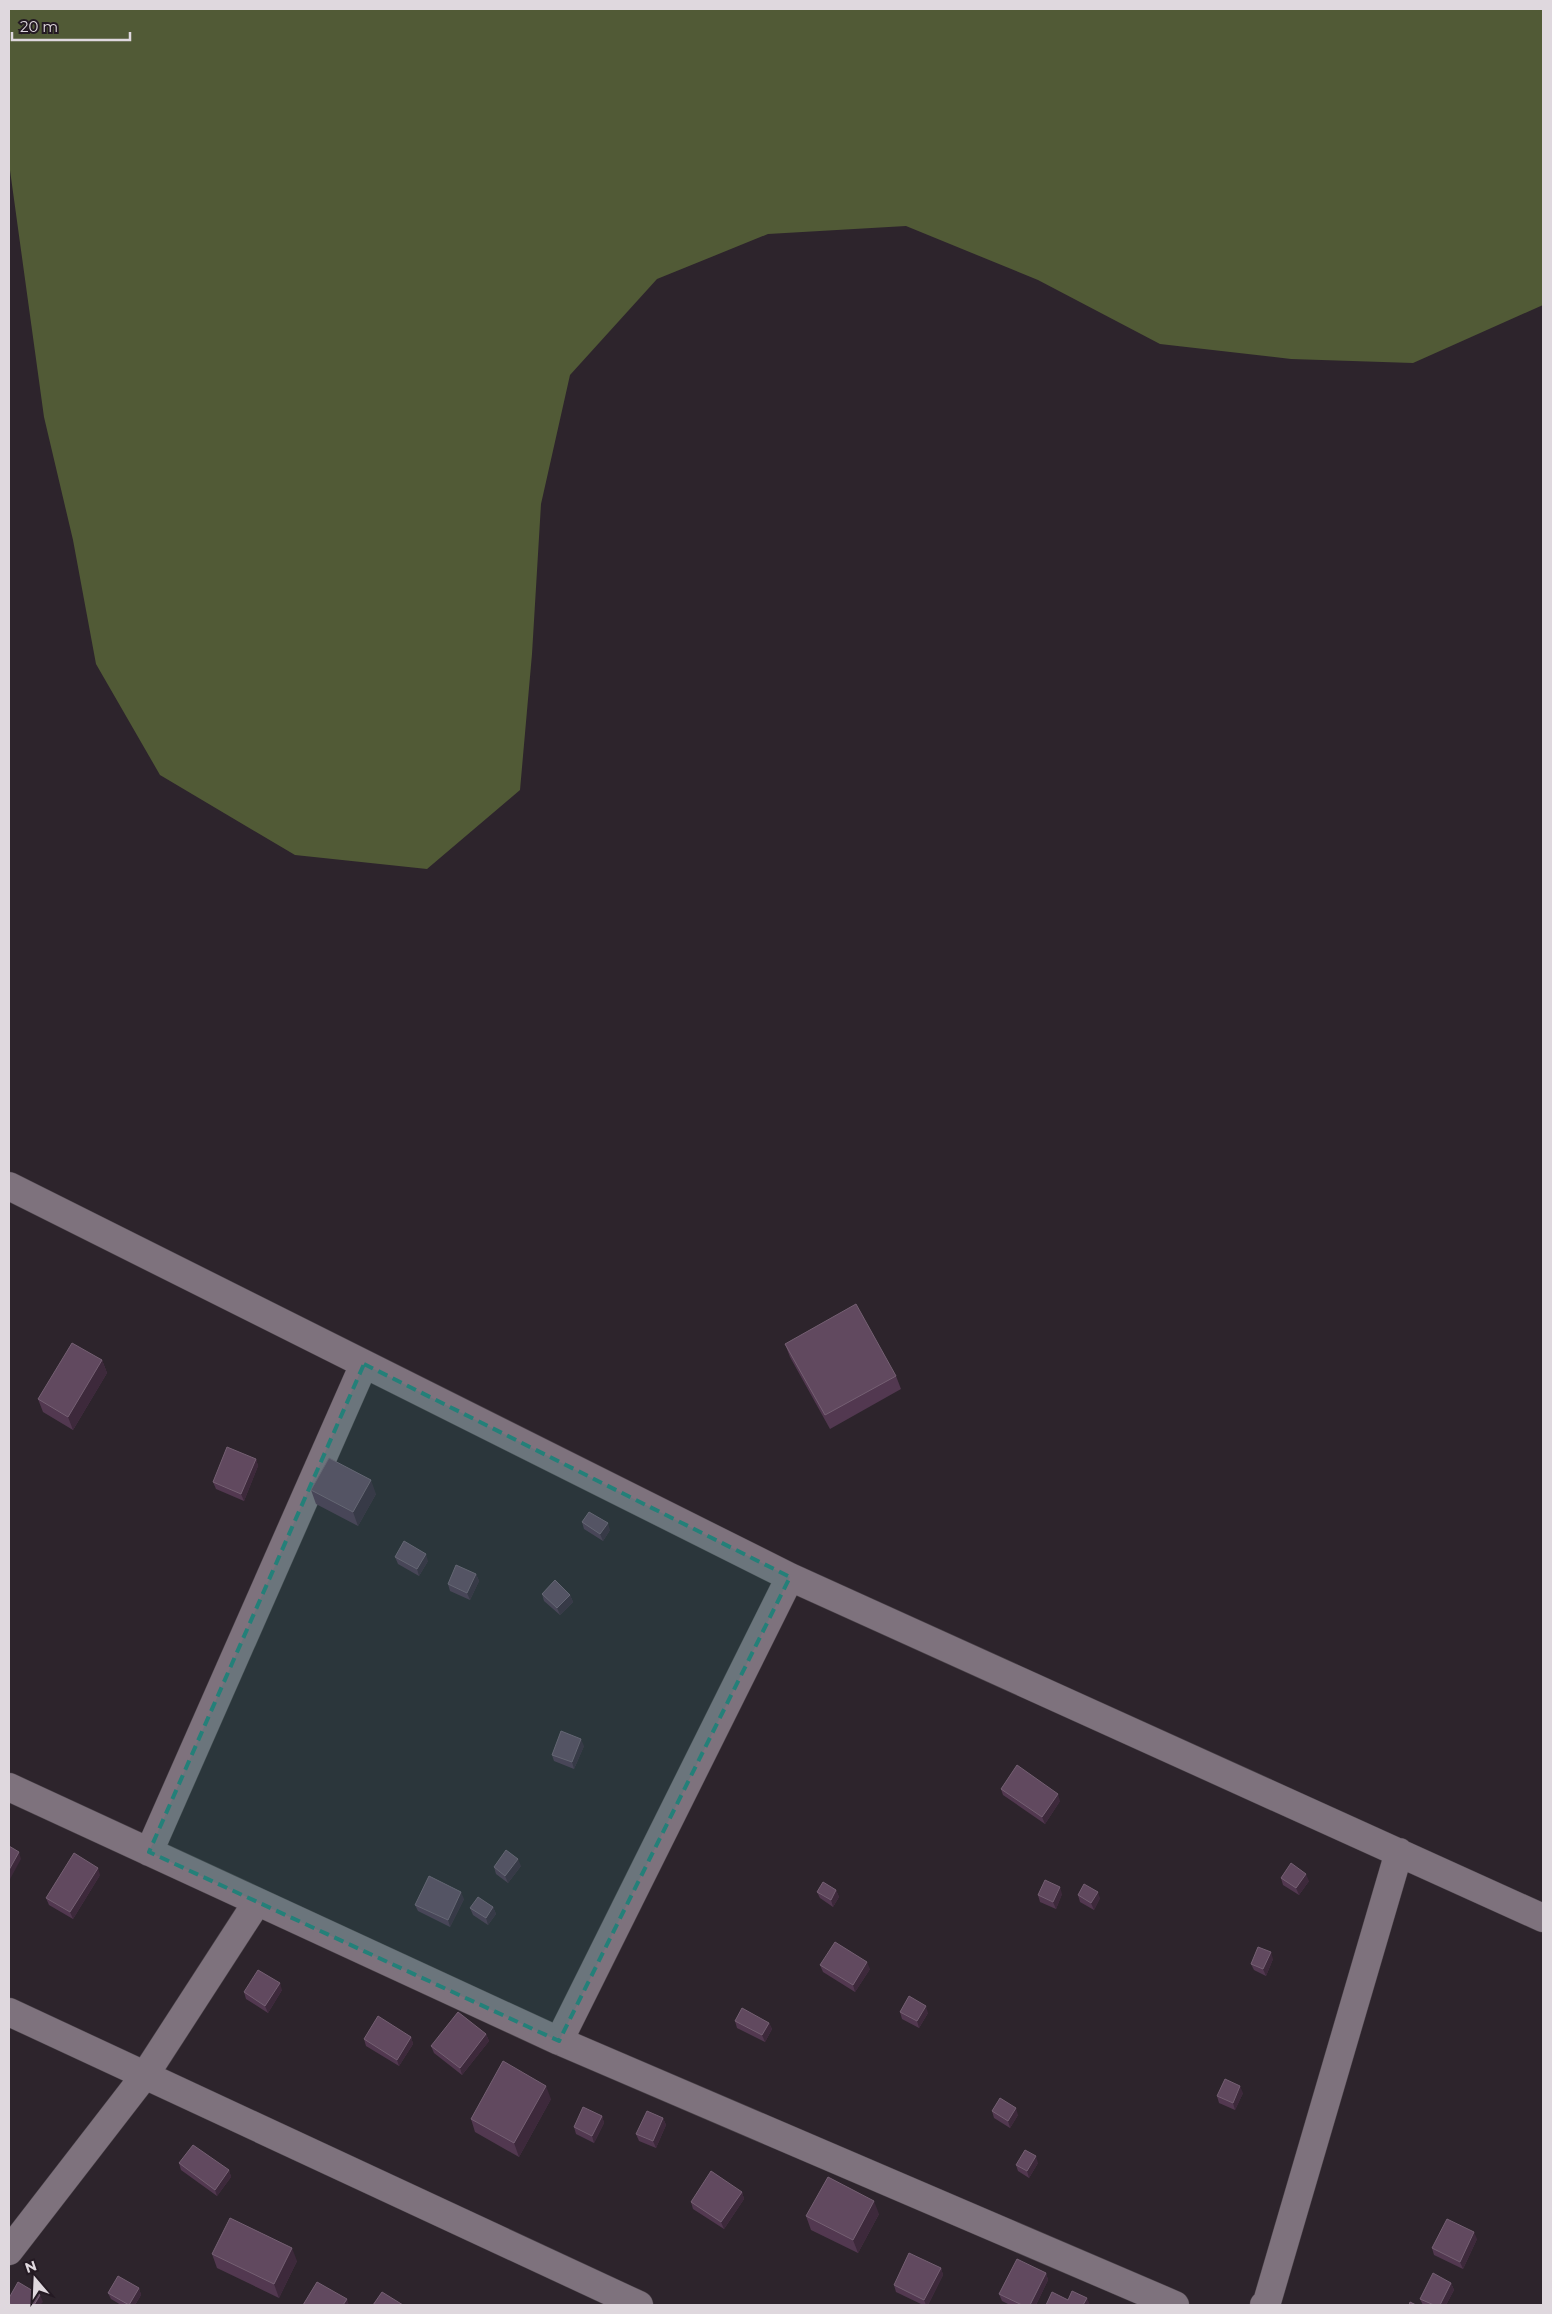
<svg xmlns="http://www.w3.org/2000/svg" width="1552" height="2314" font-family="Montserrat,sans-serif">
	<style>
		.forest { fill: #515a36 }
		.lines { fill: none; stroke-linecap: round; stroke-linejoin: round }
		.street-casing { stroke: #4a4249; stroke-width: 29 }
		.street { stroke: #7e727d; stroke-width: 28 }
		.wall { fill: #523850 }
		.shaded-wall { fill: #3d293b }
		.building { fill: #61495f; stroke: #756073 }
		.marked { fill: #248079; fill-opacity: 0.2; stroke: #248079; stroke-width: 4; stroke-dasharray: 10 6; stroke-linejoin: round }
	</style>
	<rect width="100%" height="100%" fill="#2d242c"/>
	<!-- forest -->
	<path class="forest" d="M9 9H1543V305L1413 363 1291 359 1160 344 1038 280 906 226 768 234 657 279 570 375 541 504 532 654 520 790 427 869 295 855 160 775 96 664 73 540 44 417 9 163Z"/>
	<g class="lines">
		<defs>
			<path id="street" d="M9 1186 790 1577 1543 1918
				M9 1787 559 2041 1175 2305
				M149 1852 364 1364
				M9 2012 639 2305
				M559 2041 790 1577
				M9 2251 145 2075 257 1902
				M1264 2305 1267 2302 1399 1852"/>
		</defs>
		<!-- street casing -->
		<use href="#street" class="street-casing"/>
		<!-- street -->
		<use href="#street" class="street"/>
	</g>
	<!-- wall -->
	<path class="wall" d="M785 1344 896 1376 901 1389 830 1429 790 1357Z
		M102 1360 107 1373 73 1430 43 1412 38 1399Z
		M256 1459 258 1466 244 1501 216 1489 213 1482Z
		M311 1490 376 1494 358 1526 316 1504Z
		M582 1522 610 1530 603 1541 584 1529Z
		M395 1557 428 1561 419 1576 398 1564Z
		M476 1574 479 1581 470 1600 450 1591 448 1584Z
		M542 1594 570 1595 573 1602 560 1615 544 1601Z
		M584 1746 574 1769 554 1761 552 1755Z
		M1001 1789 1060 1801 1045 1824 1003 1795Z
		M521 1866 508 1883 496 1874 494 1867Z
		M100 1875 73 1919 49 1905 46 1898Z
		M1281 1878 1309 1881 1299 1895 1283 1885Z
		M836 1890 839 1897 833 1907 820 1898 817 1892Z
		M1062 1894 1056 1909 1040 1902 1038 1895Z
		M1078 1895 1100 1898 1094 1910 1080 1902Z
		M464 1899 450 1927 418 1911 415 1905Z
		M493 1907 496 1914 488 1925 473 1915 470 1908Z
		M1273 1959 1266 1976 1254 1970 1251 1964Z
		M820 1965 870 1969 855 1992 823 1972Z
		M282 1990 268 2013 246 1999 244 1992Z
		M900 2012 928 2013 919 2028 902 2019Z
		M735 2021 769 2023 772 2029 765 2042 737 2028Z
		M486 2034 489 2041 462 2075 434 2053 431 2046Z
		M411 2037 413 2044 399 2066 366 2046 364 2039Z
		M1243 2093 1235 2110 1219 2103 1217 2096Z
		M551 2099 519 2157 475 2132 471 2119Z
		M992 2111 1018 2115 1010 2128 994 2118Z
		M602 2116 604 2123 594 2143 576 2134 574 2127Z
		M663 2118 666 2125 656 2148 639 2141 636 2134Z
		M179 2163 229 2170 231 2177 217 2196 181 2170Z
		M1038 2163 1029 2178 1018 2171 1016 2165Z
		M742 2192 744 2199 724 2229 693 2209 691 2202Z
		M879 2214 858 2253 811 2230 806 2216Z
		M1477 2239 1463 2269 1434 2255 1432 2248Z
		M212 2254 297 2261 279 2298 217 2268Z
		M941 2268 943 2275 928 2305H923L896 2292 894 2285Z
		M1046 2273 1048 2280 1036 2305H1010L1002 2301 999 2294Z
		M1451 2283 1454 2290 1446 2305H1423L1420 2299Z
		M139 2288 141 2295 135 2305H121L111 2299 108 2293Z"/>
	<!-- shaded-wall -->
	<path class="shaded-wall" d="M102 1360 107 1373 73 1430 68 1417Z
		M256 1459 258 1466 244 1501 241 1494Z
		M371 1480 376 1494 358 1526 353 1512Z
		M608 1523 610 1530 603 1541 600 1534Z
		M426 1554 428 1561 419 1576 417 1569Z
		M476 1574 479 1581 470 1600 467 1593Z
		M570 1595 573 1602 560 1615 557 1608Z
		M581 1739 584 1746 574 1769 572 1762Z
		M1058 1794 1060 1801 1045 1824 1042 1817Z
		M19 1852 21 1859 9 1881V1870Z
		M518 1859 521 1866 508 1883 505 1876Z
		M98 1868 100 1875 73 1919 70 1912Z
		M1306 1874 1309 1881 1299 1895 1296 1888Z
		M1060 1887 1062 1894 1056 1909 1053 1902Z
		M836 1890 839 1897 833 1907 831 1900Z
		M461 1892 464 1899 450 1927 448 1920Z
		M1098 1892 1100 1898 1094 1910 1091 1903Z
		M493 1907 496 1914 488 1925 486 1918Z
		M1271 1952 1273 1959 1266 1976 1263 1969Z
		M867 1962 870 1969 855 1992 853 1985Z
		M280 1983 282 1990 268 2013 265 2006Z
		M926 2006 928 2013 919 2028 917 2021Z
		M769 2023 772 2029 765 2042 762 2035Z
		M486 2034 489 2041 462 2075 460 2068Z
		M411 2037 413 2044 399 2066 397 2060Z
		M546 2086 551 2099 519 2157 514 2143Z
		M1240 2086 1243 2093 1235 2110 1233 2103Z
		M1016 2108 1018 2115 1010 2128 1008 2121Z
		M602 2116 604 2123 594 2143 592 2136Z
		M663 2118 666 2125 656 2148 653 2141Z
		M1036 2156 1038 2163 1029 2178 1027 2171Z
		M229 2170 231 2177 217 2196 215 2190Z
		M742 2192 744 2199 724 2229 721 2222Z
		M874 2201 879 2214 858 2253 853 2240Z
		M1474 2232 1477 2239 1463 2269 1460 2262Z
		M292 2248 297 2261 279 2298 274 2284Z
		M941 2268 943 2275 928 2305H926L924 2300Z
		M1046 2273 1048 2280 1036 2305H1030Z
		M1451 2283 1454 2290 1446 2305H1440Z
		M139 2288 141 2295 135 2305H129Z
		M40 2295 43 2302 40 2305H34Z
		M1087 2298 1090 2305H1083Z
		M347 2299 349 2305H343Z"/>
	<!-- building -->
	<path class="building" d="M856 1304 896 1376 825 1415 785 1344Z
		M72 1343 102 1360 68 1417 38 1399Z
		M227 1447 256 1459 241 1494 213 1482Z
		M329 1458 371 1480 353 1512 311 1490Z
		M589 1512 608 1523 600 1534 582 1522Z
		M404 1541 426 1554 417 1569 395 1557Z
		M456 1565 476 1574 467 1593 448 1584Z
		M555 1580 570 1595 557 1608 542 1594Z
		M561 1731 581 1739 572 1762 552 1755Z
		M1017 1765 1058 1794 1042 1817 1001 1789Z
		M9 1846 19 1852 9 1870Z
		M506 1850 518 1859 505 1876 494 1867Z
		M74 1853 98 1868 70 1912 46 1898Z
		M1291 1863 1306 1874 1296 1888 1281 1878Z
		M429 1876 461 1892 448 1920 415 1905Z
		M1045 1880 1060 1887 1053 1902 1038 1895Z
		M823 1882 836 1890 831 1900 817 1892Z
		M1084 1884 1098 1892 1091 1903 1078 1895Z
		M478 1897 493 1907 486 1918 470 1908Z
		M835 1942 867 1962 853 1985 820 1965Z
		M1258 1947 1271 1952 1263 1969 1251 1964Z
		M258 1970 280 1983 265 2006 244 1992Z
		M909 1996 926 2006 917 2021 900 2012Z
		M742 2008 769 2023 762 2035 735 2021Z
		M458 2012 486 2034 460 2068 431 2046Z
		M378 2016 411 2037 397 2060 364 2039Z
		M503 2061 546 2086 514 2143 471 2119Z
		M1225 2079 1240 2086 1233 2103 1217 2096Z
		M1000 2098 1016 2108 1008 2121 992 2111Z
		M583 2107 602 2116 592 2136 574 2127Z
		M647 2111 663 2118 653 2141 636 2134Z
		M193 2145 229 2170 215 2190 179 2163Z
		M1025 2150 1036 2156 1027 2171 1016 2165Z
		M711 2171 742 2192 721 2222 691 2202Z
		M828 2177 874 2201 853 2240 806 2216Z
		M230 2218 292 2248 274 2284 212 2254Z
		M1447 2219 1474 2232 1460 2262 1432 2248Z
		M909 2253 941 2268 924 2300 894 2285Z
		M1017 2259 1046 2273 1030 2305H1022L999 2294Z
		M1433 2273 1451 2283 1440 2305H1434L1420 2299Z
		M118 2276 139 2288 129 2305 108 2293Z
		M18 2282 40 2295 34 2305H12L9 2303V2298Z
		M317 2282 347 2299 343 2305H303Z
		M1072 2291 1087 2298 1083 2305H1046L1052 2292 1068 2300Z
		M382 2292 403 2305H373Z
		M1410 2302 1416 2305H1409Z"/>
	<!-- marked area -->
	<path class="marked" d="M364 1364 790 1577 559 2041 149 1852Z"/>
	<!-- border -->
	<rect width="1552" height="2314" fill="none" stroke="#dfd8de" stroke-width="20"/>
	<!-- north arrow -->
	<g transform="translate(35 2279) rotate(341)" stroke="#241a23" stroke-width="4" paint-order="stroke">
	<path d="M0-4L9 19L0 12L-9 19Z" fill="#dfd8de"/>
	<text y="-8" font-size="14" font-weight="bold" text-anchor="middle" fill="#dfd8de">N</text>
	</g>
	<!-- scale -->
	<path d="M12 32v8h118v-8" fill="none" stroke="#dfd8de" stroke-width="2.5"/>
	<text x="20" y="32" font-size="15" fill="#dfd8de" stroke="#241a23" stroke-width="4" paint-order="stroke">20 m</text>
</svg>
